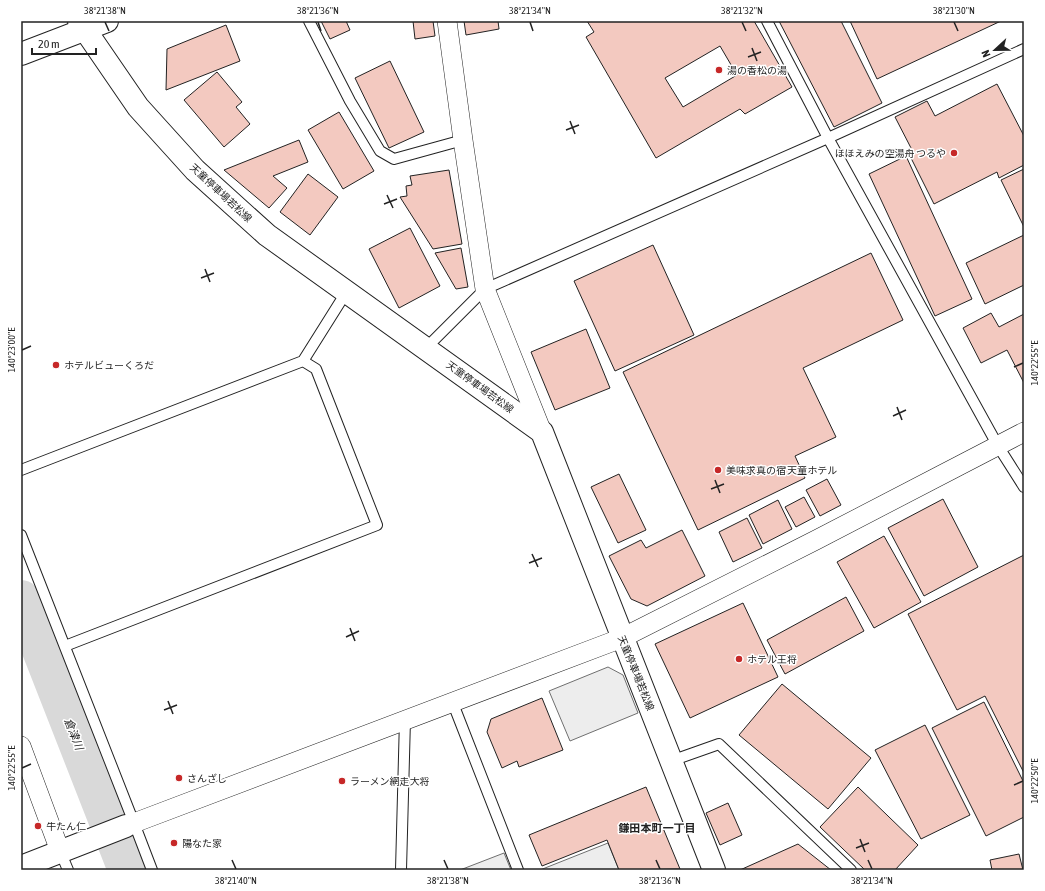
<svg xmlns="http://www.w3.org/2000/svg" width="1045" height="891" font-family="'Asap Condensed','Noto Sans JP',sans-serif">
	<style>
		.parking { fill: #ededed; stroke: #6f6f6f }
		.lines { fill: none; stroke-linecap: round; stroke-linejoin: round }
		.river { stroke: #d9d9d9; stroke-width: 38 }
		.building { fill: #f3c9c0; stroke: #222; fill-rule: evenodd }
		.service-casing { stroke: #222; stroke-width: 12 }
		.minor-casing { stroke: #222; stroke-width: 20 }
		.tertiary-casing { stroke: #222; stroke-width: 24 }
		.secondary-casing { stroke: #222; stroke-width: 24 }
		.service { stroke: #fff; stroke-width: 10 }
		.minor { stroke: #fff; stroke-width: 19 }
		.tertiary { stroke: #fff; stroke-width: 22 }
		.secondary { stroke: #fff; stroke-width: 22 }
		.ticks { fill: none; stroke: #222; stroke-width: 1.5 }
		.poi-dot { fill: #c62828; stroke: #fff; stroke-width: 1.5 }
		.labels { text-anchor: middle; dominant-baseline: central; stroke-width: 3; stroke-linejoin: round; paint-order: stroke }
		.poi-label { font-size: 10px; fill: #222; stroke: #fff; text-anchor: start }
		.street-label { font-size: 10px; fill: #222; stroke: #fff }
		.water-label { font-size: 11px; font-style: italic; fill: #222; stroke: #fff }
		.neighbourhood-label { font-size: 11px; font-weight: bold; fill: #222; stroke: #fff }
		.neatline { fill: none; stroke: #222; stroke-width: 1.5 }
		.ticks-label { font-size: 10px; text-anchor: middle; fill: #222 }
	</style>
	<rect width="100%" height="100%" fill="#fff"/>
	<!-- parking -->
	<path class="parking" d="M608 667 623 675 638 713 570 741 549 691Z
		M608 843 619 870H540Z
		M504 853 511 870H460Z"/>
	<g class="lines">
		<!-- river -->
		<path class="river" d="M21 599 127 870"/>
	</g>
	<!-- building -->
	<path class="building" d="M321 21H346L350 30 330 39Z
		M413 21H433L435 36 415 39Z
		M464 21H498L499 29 466 35Z
		M587 21H754L792 87 745 114 740 109 656 158 586 37 594 32ZM720 46 737 75 683 107 665 78Z
		M779 21H841L882 103 834 127Z
		M850 21H1001L877 79Z
		M226 25 240 61 166 90 167 49Z
		M390 61 424 132 389 148 355 78Z
		M217 72 242 102 236 107 250 124 224 147 184 100Z
		M997 84 1024 136V165L999 178 997 172 934 204 907 150 911 148 895 117 927 101 935 116Z
		M339 112 374 171 343 189 308 130Z
		M299 140 308 162 273 176 287 188 269 208 224 170Z
		M906 156 972 299 935 316 869 174Z
		M1024 169V227L1001 180Z
		M449 170 462 244 433 249 400 197 407 196 406 186 412 185 410 176Z
		M308 174 338 197 310 235 280 212Z
		M410 228 440 286 399 308 369 249Z
		M1024 235V285L985 304 966 263Z
		M653 245 694 335 615 371 574 281Z
		M461 248 468 287 456 289 435 253Z
		M871 253 903 320 803 368 836 437 795 456 805 478 698 530 623 372Z
		M991 313 999 327 1024 314V383L1007 350 981 363 963 328Z
		M586 329 610 388 555 410 531 352Z
		M619 474 646 530 618 543 591 487Z
		M827 479 841 505 820 516 806 490Z
		M804 497 815 517 796 527 785 507Z
		M943 499 978 567 924 596 888 528Z
		M778 500 792 529 763 544 749 515Z
		M747 518 762 548 733 562 719 532Z
		M682 530 705 576 647 606 631 599 609 556 641 540 646 548Z
		M884 536 921 602 874 628 837 562Z
		M1024 555V773L985 696 957 710 908 614Z
		M846 597 864 631 785 674 767 640Z
		M743 603 778 677 690 718 655 644Z
		M782 684 871 758 828 809 739 735Z
		M542 698 563 750 519 767 517 761 502 768 487 732 491 719Z
		M984 702 1024 783V817L986 836 932 728Z
		M925 725 970 815 921 839 875 750Z
		M646 787 680 869 619 870 607 840 542 866 529 835Z
		M858 787 918 845 895 870H865L820 827Z
		M728 803 742 835 720 845 706 813Z
		M798 844 831 870H740Z
		M1019 854 1023 870H992L990 860Z"/>
	<g class="lines">
		<defs>
			<path id="service" d="M309 21 350 101 380 151 394 159 463 140
				M767 21 828 138 998 446 1024 487
				M426 348 485 289 828 138 1024 49
				M21 470 303 361 347 291
				M21 535 134 823 152 870
				M65 646 377 525 316 369 303 361
				M452 701 518 870
				M671 761 719 744 851 870
				M60 851 68 870
				M401 870 405 719"/>
			<path id="minor" d="M447 21 463 140 485 289 542 432
				M21 746 60 851
				M126 826 622 638 816 540 1024 432"/>
			<path id="tertiary" d="M21 54 107 21
				M21 867 126 826"/>
			<path id="secondary" d="M79 21 138 107 195 170 267 235 542 432 714 870"/>
		</defs>
		<!-- service casing -->
		<use href="#service" class="service-casing"/>
		<!-- minor casing -->
		<use href="#minor" class="minor-casing"/>
		<!-- tertiary casing -->
		<use href="#tertiary" class="tertiary-casing"/>
		<!-- secondary casing -->
		<use href="#secondary" class="secondary-casing"/>
		<!-- service -->
		<use href="#service" class="service"/>
		<!-- minor -->
		<use href="#minor" class="minor"/>
		<!-- tertiary -->
		<use href="#tertiary" class="tertiary"/>
		<!-- secondary -->
		<use href="#secondary" class="secondary"/>
	</g>
	<!-- ticks -->
	<path class="ticks" d="M105 22 109 31M318 22 321 31M530 22 533 31M742 22 746 31M954 22 958 31M752 48 757 61M748 57 761 52M570 121 575 134M566 130 579 125M387 195 393 208M384 204 397 199M205 269 210 282M201 278 214 273M22 350 31 346M1014 367 1023 363M897 407 902 420M893 416 906 410M715 480 720 493M711 489 724 484M532 554 538 567M529 563 542 558M350 628 355 641M346 637 359 631M168 701 173 714M164 710 177 705M22 768 31 764M1014 785 1023 781M860 839 865 852M856 848 869 843M232 860 236 869M444 860 448 869M656 860 660 869M868 860 872 869"/>
	<!-- markers -->
	<g class="poi-dot">
		<circle cx="719" cy="70" r="4"/>
		<circle cx="954" cy="153" r="4"/>
		<circle cx="56" cy="365" r="4"/>
		<circle cx="718" cy="470" r="4"/>
		<circle cx="739" cy="659" r="4"/>
		<circle cx="179" cy="778" r="4"/>
		<circle cx="342" cy="781" r="4"/>
		<circle cx="38" cy="826" r="4"/>
		<circle cx="174" cy="843" r="4"/>
	</g>
	<g class="labels">
		<!-- poi labels -->
		<g class="poi-label">
			<text x="727" y="70">湯の香松の湯</text>
			<text x="946" y="153" text-anchor="end">ほほえみの空湯舟 つるや</text>
			<text x="64" y="365">ホテルビューくろだ</text>
			<text x="726" y="470">美味求真の宿 天童ホテル</text>
			<text x="747" y="659">ホテル王将</text>
			<text x="187" y="778">さんざし</text>
			<text x="350" y="781">ラーメン網走大将</text>
			<text x="46" y="826">牛たん仁</text>
			<text x="182" y="843">陽なた家</text>
		</g>
		<!-- street labels -->
		<g class="street-label">
			<text transform="translate(221 193) rotate(43)">天童停車場若松線</text>
			<text transform="translate(480 387) rotate(36)">天童停車場若松線</text>
			<text transform="translate(636 673) rotate(68)">天童停車場若松線</text>
		</g>
		<!-- water labels -->
		<g class="water-label">
			<text transform="translate(74 734) rotate(69)">倉津川</text>
		</g>
		<!-- neighbourhood labels -->
		<g class="neighbourhood-label">
			<text x="657" y="828">鎌田本町一丁目</text>
		</g>
	</g>
	<!-- border -->
	<rect width="1045" height="891" fill="none" stroke="#ffffff" stroke-width="44"/>
	<!-- north arrow -->
	<g transform="translate(995 50) rotate(248)" stroke="#ffffff" stroke-width="3" paint-order="stroke">
	<path d="M0-3L7 15L0 10L-7 15Z" fill="#222222"/>
	<text y="-6" font-size="11" font-weight="bold" text-anchor="middle" fill="#222222">N</text>
	</g>
	<!-- scale -->
	<path d="M32 48v6h64v-6" fill="none" stroke="#222222" stroke-width="2"/>
	<text x="38" y="48" font-size="12" fill="#222222" stroke="#ffffff" stroke-width="3" paint-order="stroke">20 m</text>
	<rect x="22" y="22" width="1001" height="847" class="neatline"/>
	<g class="ticks-label">
		<text x="105" y="14">38°21'38"N</text>
		<text x="318" y="14">38°21'36"N</text>
		<text x="530" y="14">38°21'34"N</text>
		<text x="742" y="14">38°21'32"N</text>
		<text x="954" y="14">38°21'30"N</text>
		<text transform="translate(11 350) rotate(-90)" y="4">140°23'00"E</text>
		<text transform="translate(1034 363) rotate(-90)" y="4">140°22'55"E</text>
		<text transform="translate(11 768) rotate(-90)" y="4">140°22'55"E</text>
		<text transform="translate(1034 781) rotate(-90)" y="4">140°22'50"E</text>
		<text x="236" y="884">38°21'40"N</text>
		<text x="448" y="884">38°21'38"N</text>
		<text x="660" y="884">38°21'36"N</text>
		<text x="872" y="884">38°21'34"N</text>
	</g>
</svg>
